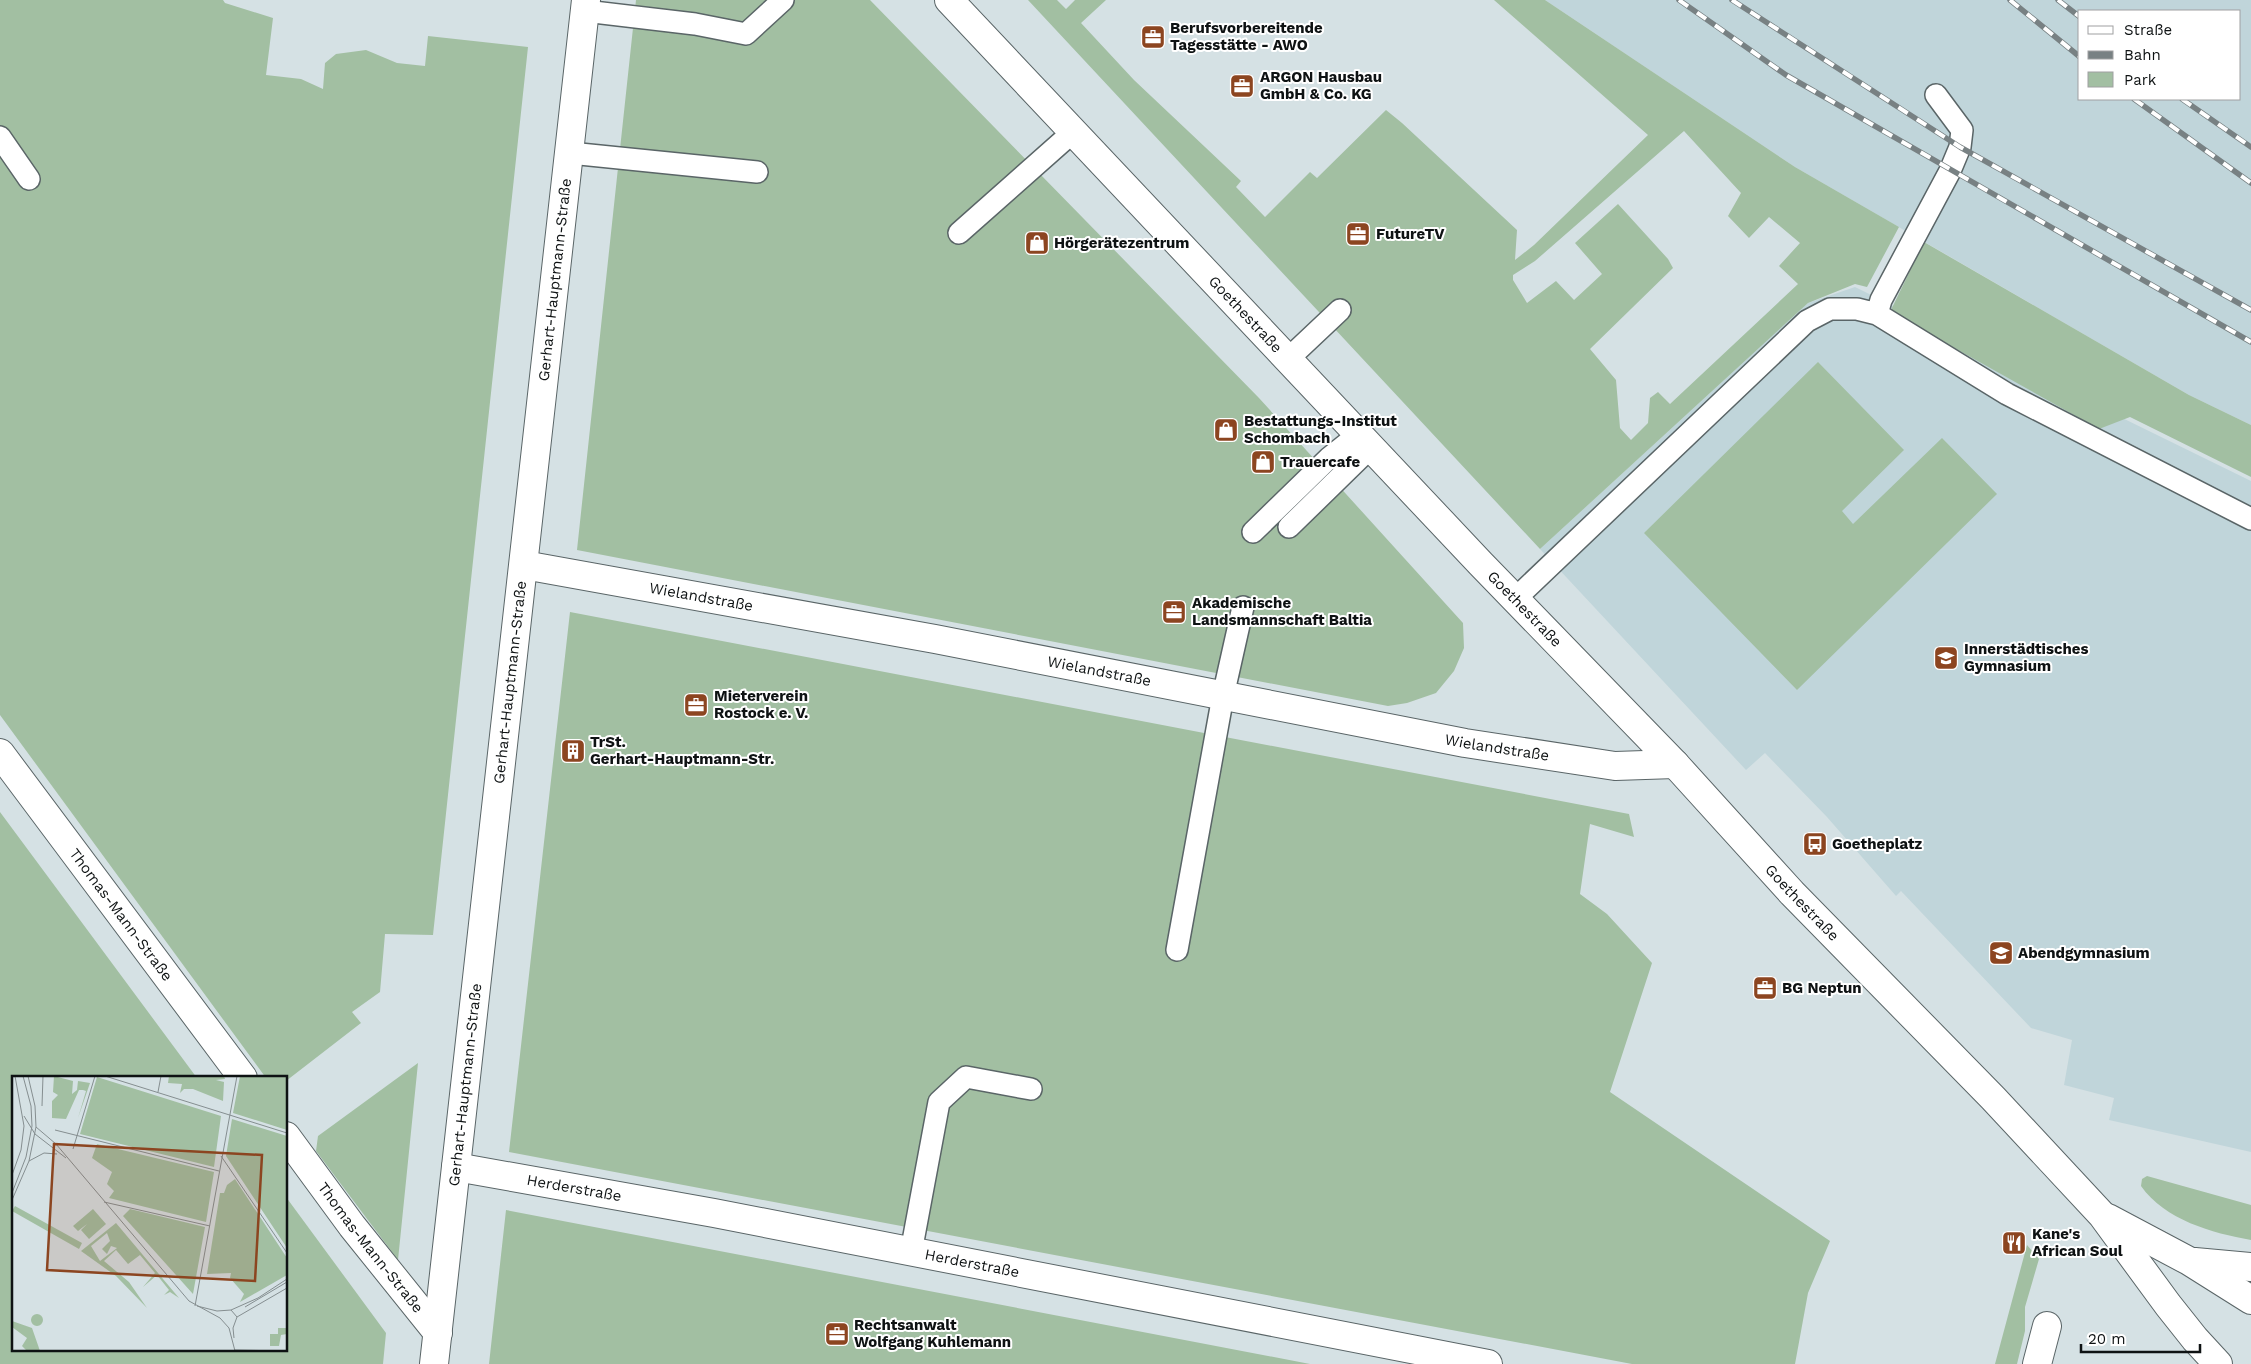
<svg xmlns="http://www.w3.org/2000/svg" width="2251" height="1364" font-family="'Work Sans',sans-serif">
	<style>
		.built { fill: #c0d5da; fill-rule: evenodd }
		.green { fill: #a2bfa2; fill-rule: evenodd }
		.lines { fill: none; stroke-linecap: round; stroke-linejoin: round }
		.service-casing { stroke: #5a6567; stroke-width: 24 }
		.minor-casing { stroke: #5a6567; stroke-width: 30 }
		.tertiary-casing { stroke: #5a6567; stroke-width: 30 }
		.service { stroke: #fff; stroke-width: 21 }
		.minor { stroke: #fff; stroke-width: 28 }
		.tertiary { stroke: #fff; stroke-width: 28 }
		.rail-casing { stroke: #788183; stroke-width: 5.5 }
		.rail { stroke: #fff; stroke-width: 4; stroke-dasharray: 11; stroke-linecap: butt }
		.labels { text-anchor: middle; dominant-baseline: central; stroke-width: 4; stroke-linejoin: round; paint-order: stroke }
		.poi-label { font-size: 15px; font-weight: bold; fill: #0e1213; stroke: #fff; text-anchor: start }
		.street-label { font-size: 15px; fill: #0e1213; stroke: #fff }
		.inset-road { fill: none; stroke: #858e90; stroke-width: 1 }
		.view { fill: #8c4520; fill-opacity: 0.15; stroke: #8c4520; stroke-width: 2.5 }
		.inset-edge { fill: none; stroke: #0e1213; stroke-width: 2.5 }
	</style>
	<rect width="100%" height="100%" fill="#d5e1e4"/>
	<!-- built -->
	<path class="built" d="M1545 0H2251V425L2189 395 1795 167ZM2080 11H2240V99H2080Z
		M1855 287 2251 481V1152L2109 1120 2114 1098 2064 1085 2072 1040 2031 1028 1901 891 1896 896 1827 817 1765 753 1746 770 1540 549 1808 303Z"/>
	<!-- green -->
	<path class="green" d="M0 0H223L225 3 273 18 266 75 301 79 323 89 325 63 336 54 366 50 397 63 425 66 428 36 528 47 433 935 385 934 380 992 352 1012 361 1023 286 1081V1078H266L0 715Z
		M636 0H870L1259 398 1463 623 1464 648 1454 671 1436 693 1407 703 1388 706 577 550Z
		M1028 0H1057L1066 9 1075 0H1106L1081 23 1134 80 1241 181 1236 187 1265 217 1310 172 1317 178 1386 110 1402 123 1517 230 1515 260 1534 245 1648 135 1494 0H1545L1795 167 1899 227 1867 287 1855 284 1808 303 1540 549ZM1684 131 1741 193 1728 216 1749 238 1769 217 1800 243 1779 266 1798 284 1670 404 1658 392 1650 398 1648 423 1631 440 1620 428 1616 380 1590 349 1673 268 1668 259 1618 204 1575 243 1602 274 1574 300 1556 281 1527 303 1513 280V275L1535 261Z
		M1924 242 2189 395 2251 425V477L2130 417 2099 429 1890 312Z
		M1818 362 1904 450 1842 511 1853 524 1942 438 1997 494 1797 690 1644 533Z
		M570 612 1629 814 1634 837 1590 824 1580 894 1607 914 1652 963 1610 1092 1830 1241 1808 1293 1795 1364H1632L509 1152Z
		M0 812 197 1078H14V1350H286V1197L386 1333 383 1364H0Z
		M418 1063 398 1260 316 1151 318 1136Z
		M2147 1176 2251 1205V1240C2212 1233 2165 1220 2141 1186L2142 1179Z
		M506 1210 1310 1364H489Z
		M2027 1245 2039 1259 2025 1307V1331L2017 1364H1995Z"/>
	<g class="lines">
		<defs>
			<path id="service" d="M585 11 695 24 746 34 783 0
				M0 137 29 179
				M570 153 757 172
				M959 233 1073 132
				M1877 314 1881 300 1950 171 1960 147 1962 130 1936 95
				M1288 359 1340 310
				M1289 527 1371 447
				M1253 532 1329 458 1359 434
				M1515 599 1807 321 1830 309H1857L1877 314 2007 394 2251 519
				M1177 950 1223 696 1243 607
				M911 1252 939 1102 966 1077 1031 1089"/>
			<g id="minor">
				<path id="s1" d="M524 565 935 639 1465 743 1615 766 1675 764"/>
				<path id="s2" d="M0 753 243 1078"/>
				<path id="s3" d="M286 1136 352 1226 438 1333"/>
				<path id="s4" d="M456 1167 714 1213 1488 1364"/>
				<path id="s5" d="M434 1364 586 0"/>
				<path d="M2037 1364 2047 1326"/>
			</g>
			<g id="tertiary">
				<path id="s6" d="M949 0 1481 564 1675 764 1792 893 1993 1098 2102 1215 2168 1305 2195 1339 2218 1364"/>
				<path d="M2108 1218 2189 1261 2251 1300"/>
				<path d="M2195 1262 2251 1267"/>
			</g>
		</defs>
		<!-- service casing -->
		<use href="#service" class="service-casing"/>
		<!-- minor casing -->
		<use href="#minor" class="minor-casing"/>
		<!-- tertiary casing -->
		<use href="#tertiary" class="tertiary-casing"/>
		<!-- service -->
		<use href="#service" class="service"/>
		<!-- minor -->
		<use href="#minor" class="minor"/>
		<!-- tertiary -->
		<use href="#tertiary" class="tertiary"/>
		<defs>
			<path id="rail" d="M1679 0 1786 75 2251 342
				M1732 0 1960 147 2251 310
				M2010 0 2080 57
				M2058 0 2080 17
				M2134 99 2251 183
				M2182 99 2251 147"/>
		</defs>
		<!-- rail casing -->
		<use href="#rail" class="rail-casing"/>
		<!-- rail -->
		<use href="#rail" class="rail"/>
	</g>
	<!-- icons -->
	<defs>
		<symbol id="office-square" viewBox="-11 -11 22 22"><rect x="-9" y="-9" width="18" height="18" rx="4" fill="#8c4520" stroke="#fff"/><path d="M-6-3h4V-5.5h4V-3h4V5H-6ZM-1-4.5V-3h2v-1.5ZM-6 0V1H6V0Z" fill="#fff"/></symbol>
		<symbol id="shop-square" viewBox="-11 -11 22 22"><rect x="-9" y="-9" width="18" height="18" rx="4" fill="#8c4520" stroke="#fff"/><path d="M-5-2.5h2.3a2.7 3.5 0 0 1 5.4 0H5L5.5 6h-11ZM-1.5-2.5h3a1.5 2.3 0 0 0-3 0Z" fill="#fff"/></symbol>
		<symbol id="school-square" viewBox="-11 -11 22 22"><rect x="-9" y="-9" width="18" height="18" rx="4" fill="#8c4520" stroke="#fff"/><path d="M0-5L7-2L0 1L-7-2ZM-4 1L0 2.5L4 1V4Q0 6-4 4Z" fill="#fff"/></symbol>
		<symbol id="building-square" viewBox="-11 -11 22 22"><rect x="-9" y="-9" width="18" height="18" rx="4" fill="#8c4520" stroke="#fff"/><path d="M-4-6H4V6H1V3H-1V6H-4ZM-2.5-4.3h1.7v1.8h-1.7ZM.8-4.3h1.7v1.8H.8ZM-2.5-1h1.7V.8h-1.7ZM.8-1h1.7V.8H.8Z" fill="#fff"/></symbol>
		<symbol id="bus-square" viewBox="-11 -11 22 22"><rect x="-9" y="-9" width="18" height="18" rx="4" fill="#8c4520" stroke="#fff"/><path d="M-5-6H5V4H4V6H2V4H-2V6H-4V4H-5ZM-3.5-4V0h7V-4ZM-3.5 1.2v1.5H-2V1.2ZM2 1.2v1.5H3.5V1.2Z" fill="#fff"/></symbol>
		<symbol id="restaurant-square" viewBox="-11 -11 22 22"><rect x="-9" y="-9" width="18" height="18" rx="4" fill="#8c4520" stroke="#fff"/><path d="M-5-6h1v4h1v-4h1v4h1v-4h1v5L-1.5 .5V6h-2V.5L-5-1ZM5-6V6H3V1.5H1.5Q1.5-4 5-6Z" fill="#fff"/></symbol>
	</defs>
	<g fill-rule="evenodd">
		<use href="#office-square" x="1139" y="23" width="28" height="28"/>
		<use href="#office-square" x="1228" y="72" width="28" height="28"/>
		<use href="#office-square" x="1344" y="220" width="28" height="28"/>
		<use href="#shop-square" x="1023" y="229" width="28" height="28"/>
		<use href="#shop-square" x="1212" y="416" width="28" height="28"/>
		<use href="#shop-square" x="1249" y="448" width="28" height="28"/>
		<use href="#office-square" x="1160" y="598" width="28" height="28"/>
		<use href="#school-square" x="1932" y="644" width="28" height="28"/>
		<use href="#office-square" x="682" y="691" width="28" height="28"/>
		<use href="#building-square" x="559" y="737" width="28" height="28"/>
		<use href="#bus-square" x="1801" y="830" width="28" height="28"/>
		<use href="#school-square" x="1987" y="939" width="28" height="28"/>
		<use href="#office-square" x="1751" y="974" width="28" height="28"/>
		<use href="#restaurant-square" x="2000" y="1229" width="28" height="28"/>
		<use href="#office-square" x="823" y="1320" width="28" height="28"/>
	</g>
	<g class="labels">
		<!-- poi labels -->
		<g class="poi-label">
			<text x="1170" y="28">Berufsvorbereitende<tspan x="1170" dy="17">Tagesstätte - AWO</tspan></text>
			<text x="1260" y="77">ARGON Hausbau<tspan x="1260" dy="17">GmbH &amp; Co. KG</tspan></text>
			<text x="1376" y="234">FutureTV</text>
			<text x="1054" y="243">Hörgerätezentrum</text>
			<text x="1244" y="421">Bestattungs-Institut<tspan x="1244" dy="17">Schombach</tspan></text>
			<text x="1280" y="462">Trauercafe</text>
			<text x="1192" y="603">Akademische<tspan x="1192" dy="17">Landsmannschaft Baltia</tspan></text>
			<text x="1964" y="649">Innerstädtisches<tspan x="1964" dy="17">Gymnasium</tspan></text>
			<text x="714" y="696">Mieterverein<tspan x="714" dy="17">Rostock e. V.</tspan></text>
			<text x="590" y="742">TrSt.<tspan x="590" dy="17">Gerhart-Hauptmann-Str.</tspan></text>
			<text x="1832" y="844">Goetheplatz</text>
			<text x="2018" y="953">Abendgymnasium</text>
			<text x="1782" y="988">BG Neptun</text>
			<text x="2032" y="1234">Kane's<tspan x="2032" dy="17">African Soul</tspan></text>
			<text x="854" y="1325">Rechtsanwalt<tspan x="854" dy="17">Wolfgang Kuhlemann</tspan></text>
		</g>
		<!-- street labels -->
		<g class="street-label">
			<text stroke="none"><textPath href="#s5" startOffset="1091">Gerhart-Hauptmann-Straße</textPath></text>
			<text stroke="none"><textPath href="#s6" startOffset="432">Goethestraße</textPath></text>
			<text stroke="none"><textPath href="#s1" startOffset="180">Wielandstraße</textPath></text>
			<text stroke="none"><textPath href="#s6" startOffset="838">Goethestraße</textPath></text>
			<text stroke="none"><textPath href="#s1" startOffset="585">Wielandstraße</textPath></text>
			<text stroke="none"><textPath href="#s5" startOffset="686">Gerhart-Hauptmann-Straße</textPath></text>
			<text stroke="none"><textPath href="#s1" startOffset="990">Wielandstraße</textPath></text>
			<text stroke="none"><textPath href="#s6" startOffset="1242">Goethestraße</textPath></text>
			<text stroke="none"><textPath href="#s2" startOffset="202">Thomas-Mann-Straße</textPath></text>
			<text stroke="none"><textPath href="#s5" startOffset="281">Gerhart-Hauptmann-Straße</textPath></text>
			<text stroke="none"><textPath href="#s4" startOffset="120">Herderstraße</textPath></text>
			<text stroke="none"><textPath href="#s3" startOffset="140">Thomas-Mann-Straße</textPath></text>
			<text stroke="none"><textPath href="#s4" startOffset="525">Herderstraße</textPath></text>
		</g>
	</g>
	<!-- overview -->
	<g transform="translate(12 1076)">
		<rect width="275" height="275" fill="#d5e1e4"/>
		<path d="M42 0 61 5 60 18 65 14 66 5 78 7 66 42 74 15 71 14H67L54 43 40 42V25L46 19 41 16ZM157 0H212L213 3 204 4 212 6 211 25 181 13H172L168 17 170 8 156 7ZM228 0H275V54L221 37ZM85 1 209 40 202 91 68 58ZM220 43 275 60V172L214 80ZM85 68 202 96 194 146 97 122 102 115 95 108 100 96 80 82ZM223 103 275 182V199L228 226 232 218 218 202 219 197 195 198 208 117H212L215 109ZM3 130 70 167 67 173 0 135ZM81 133 94 148 77 163 69 154 75 148 66 155 61 150ZM118 133 193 151 181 218 111 140ZM104 147 167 222 158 216 152 219 157 214 145 199 131 211 143 197 128 179 116 188 104 174 92 185 117 206 135 232 104 200 69 175ZM95 157 98 165 90 173 95 178 99 170 105 172 88 185 79 170ZM19 244a6 6 0 1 1 12 0a6 6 0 1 1-12 0ZM0 245 20 252 28 275H15L10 270 15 262 0 251ZM266 252H275V258L269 259 267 270H258V258H266Z" fill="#a2bfa2" fill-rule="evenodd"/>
		<path class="inset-road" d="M93 0 275 57M146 16 149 0M30 30 31 0M12 40 23 58M24 51 44 68 177 225 208 242 217 252 223 275M43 54 207 95M23 58 54 82M61 73 83 0M209 80 275 177M17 85 32 77 45 78M0 99 9 74 12 50 3 0M0 117 14 81 20 50 19 30 11 0M0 124 17 85 24 51 23 30 16 0M92 126 198 150M183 230 225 0M185 230 205 235 219 234 246 222 275 203M233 231 275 206M219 234 225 241 221 252 222 262M225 241 275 212M222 274 272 275"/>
		<path class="view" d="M42 68 250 79 243 205 35 194Z"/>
		<rect width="275" height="275" class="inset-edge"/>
	</g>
	<!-- legend -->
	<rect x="2078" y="10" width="162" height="90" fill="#ffffff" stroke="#9fa0a1"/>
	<rect x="2088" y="26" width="25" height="8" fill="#ffffff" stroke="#9fa0a1"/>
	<text x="2124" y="35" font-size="15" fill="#0e1213">Straße</text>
	<rect x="2088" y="51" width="25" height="8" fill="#788183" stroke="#9fa0a1"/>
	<text x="2124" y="60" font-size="15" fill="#0e1213">Bahn</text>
	<rect x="2088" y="72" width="25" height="15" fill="#a2bfa2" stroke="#9fa0a1"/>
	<text x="2124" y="85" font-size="15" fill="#0e1213">Park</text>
	<!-- scale -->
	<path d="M2081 1344v8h119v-8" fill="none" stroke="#0e1213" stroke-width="2.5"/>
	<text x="2088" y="1344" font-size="15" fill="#0e1213" stroke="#ffffff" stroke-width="4" paint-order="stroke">20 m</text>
</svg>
